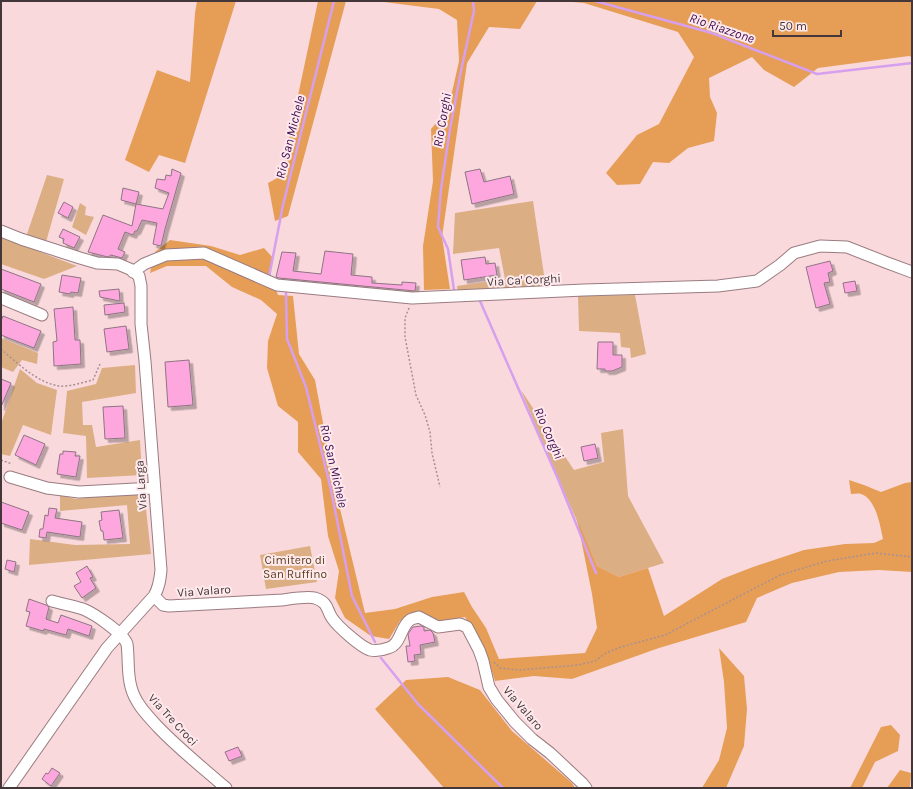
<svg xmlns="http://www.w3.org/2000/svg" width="913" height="789" font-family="Karla,sans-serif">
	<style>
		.green { fill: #dcae84 }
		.forest { fill: #e69e56 }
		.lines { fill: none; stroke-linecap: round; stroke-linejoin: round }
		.stream { stroke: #d6a0ef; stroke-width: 2.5 }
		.building { fill: #fea7de; stroke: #8d7483; filter: url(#shadow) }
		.minor-casing { stroke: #997c80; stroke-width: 13 }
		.path { stroke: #a79093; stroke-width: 1.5; stroke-dasharray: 2 2; stroke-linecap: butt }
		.minor { stroke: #fff; stroke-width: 11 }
		.labels { text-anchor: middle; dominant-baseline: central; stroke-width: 4; stroke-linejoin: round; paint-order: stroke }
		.street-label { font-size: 12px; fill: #443739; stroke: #feeaec }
		.park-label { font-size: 12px; fill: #5c3e20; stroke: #feeaec }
		.water-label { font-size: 13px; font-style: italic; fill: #3f0b52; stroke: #feeaec }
	</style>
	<defs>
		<filter id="shadow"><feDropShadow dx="3.5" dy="3.5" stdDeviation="0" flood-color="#0004"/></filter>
	</defs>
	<rect width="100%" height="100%" fill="#fad9dd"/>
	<!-- green -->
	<path class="green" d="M47 175 64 179 46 242 26 237Z
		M533 201 546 288 458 293 457 286 505 279 499 248 453 254 455 213Z
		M80 203 86 207 85 215 94 217 86 235 72 227Z
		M1 237 77 266 44 279 1 264Z
		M635 295 646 354 631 358 630 348 621 347 620 333 579 331 578 296Z
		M1 338 38 353 37 364 22 360 13 372 1 367Z
		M135 365 136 393 82 402 83 425H92L96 447 140 440 142 475 87 478 86 436 63 433 67 391 96 384 102 368Z
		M20 369 37 383 57 390 51 435 23 425 10 456 1 454V424Z
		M521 390 574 470 604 462 601 433 623 429 628 496 664 563 619 577 597 566 549 458Z
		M144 491 151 554 29 565 30 539 75 545 130 544 127 505 60 511V495L76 499Z
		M310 546 317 582 266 589 260 555Z"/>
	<!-- forest -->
	<path class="forest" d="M197 1H236L185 163 159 155 149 172 125 160 157 70 190 82 195 13Z
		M318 1H346L288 216 275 221 268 183 281 176Z
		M376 1H537L520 29 489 27 467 63 442 237 450 289 424 290 423 246 433 181 431 129 447 110 453 88 459 61 457 20 439 9Z
		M561 1H912V57L909 56 818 68 794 87 764 70 752 57 709 78 710 97 717 113 714 141 688 148 669 163 653 162 640 184 617 185 606 173 637 135 659 124 694 57 678 32 584 3Z
		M170 240 211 246 240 255 264 248 273 258 270 274 278 295 293 296 299 354 315 380 336 492 365 613 395 609 432 597 464 592 472 607 486 628 499 659 585 653 597 628 592 594 577 519 597 566 619 577 648 568 664 616 722 579 753 567 804 550 845 544 874 543 883 539C880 525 876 499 861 494 858 493 854 494 851 494L849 480 864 485 881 492 905 483 912 482V572L879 570 839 572 792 583 757 598 746 622 659 648 572 679 534 676 495 681 486 652 465 617 440 622 420 612 400 621 389 639 371 636 345 618 335 598 339 571 328 536 321 479 298 452V422L278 406 267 368 268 341 277 314 261 300 232 287 206 266H167L150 273 155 252Z
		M719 648 744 676 747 709 744 746 726 788H702L719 760 727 728 724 682Z
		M448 677 480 690 512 731 572 783 575 788H444L375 709 406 680Z
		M891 725 900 735 898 751 875 762 862 788H850L881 727Z
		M900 770 911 773 910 788H887Z"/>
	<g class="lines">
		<!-- stream -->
		<path class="stream" d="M595 1 712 33 817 74 912 63
			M269 277 283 205 334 1
			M454 290 448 249 438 227 441 189 450 129 461 71 474 11 473 1
			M286 292 287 339 306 387 331 490 352 596 375 642
			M480 301 558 479 596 573
			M381 658 418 704 503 788"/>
	</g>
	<!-- building -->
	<path class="building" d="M172 169 181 173 165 229 161 246 153 244 157 223 142 220 137 231H135L133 235 125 232 118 249 125 252 122 258 111 255 108 257 88 252 103 215 132 226 136 204 163 209 169 193 155 188 157 179 165 180 166 175 171 176Z
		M480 169 484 182 510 176 514 194 472 204 465 172Z
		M123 188 139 192 136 204 121 200Z
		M64 202 73 207 68 218 58 213Z
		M63 229 80 237 74 248 63 243 64 239 59 237Z
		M325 251 353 254 351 275 372 277V283L402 285V282L416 283 415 291 279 278 276 277 282 252 296 253 293 271 321 274Z
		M485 257 486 264 495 263 497 275 464 280 461 260Z
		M830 261 833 271 828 273 830 282 824 283 830 304 816 308 806 267Z
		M1 269 41 284 34 302 1 289Z
		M62 275 81 278 78 293 71 292 70 294 59 292Z
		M855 281 857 291 845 293 843 283Z
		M119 289 120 301 100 297 99 291Z
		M124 303 125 312 105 315 104 305Z
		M73 307 75 340H80L81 364 54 366 53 342 57 341 54 309Z
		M3 316 41 331 34 348 1 335V321Z
		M126 326 129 349 107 352 104 329Z
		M598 342H613V355H622V367L612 371H605V369H597Z
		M189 360 193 405 168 407 165 362Z
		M1 379 11 383 1 407Z
		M123 406 125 438 105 439 103 407Z
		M24 435 45 444 36 465 15 455Z
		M595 444 598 458 584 461 581 447Z
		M63 451 76 452 75 456H80L76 477 57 474 60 454H63Z
		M1 502 29 512 22 530 1 523Z
		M49 508 57 509 55 518 82 522 80 537 47 532 46 538 39 537 40 529H43L45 515 48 516Z
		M119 510 123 538 104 540 103 531H101L99 521 102 520 101 512Z
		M7 560 16 562 14 572 5 569Z
		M87 566 93 577 90 578 96 588 82 598 74 586 81 582 76 573Z
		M29 599 46 605 49 607 46 619 58 623 61 615 92 626 89 636 68 629 66 635 44 629 43 631 26 626 30 612 26 611Z
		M421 626 424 627V631L430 630 433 633 435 642 420 645 421 654 414 655 415 661 408 662 406 646H410L408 634 413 627Z
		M238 747 242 756 229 761 225 752Z
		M52 768 60 773 51 786 42 779 46 773 48 774Z"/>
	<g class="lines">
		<defs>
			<path id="minor" d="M1 231 21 239 80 258 97 263 118 264 132 270 139 276 141 286V324L145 361 161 570C160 580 159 588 154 596L107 648 9 788
				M133 272 144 264 166 255 204 253 277 285 412 298 584 290 718 286 757 281 780 265 794 253 820 246 847 247 885 262 912 272
				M1 298 42 315
				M10 477 47 488 79 492 154 488
				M154 596 163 605 169 606 282 600C290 599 307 596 315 598 329 603 326 609 332 618 338 627 361 647 370 650 375 651 383 650 388 648 401 645 400 627 410 620 412 618 416 618 419 617L438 627 460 624 467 627 479 650 483 661 489 687 497 700 515 722 532 739 550 753 582 783 586 788
				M52 601C63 604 73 606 83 609 95 614 123 633 127 644 129 658 127 673 131 687 135 703 147 715 158 727 179 749 203 768 226 788"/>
		</defs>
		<!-- minor casing -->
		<use href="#minor" class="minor-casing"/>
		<!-- path -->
		<path class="path" d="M409 308 405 318V337L416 395 425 415 430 432 432 453 440 487
			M1 349C17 363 38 383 59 386 70 387 83 382 93 380L100 364
			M1 460 12 464
			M494 662 500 668 519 670 578 665 595 661 606 653 621 647 665 635 780 575 827 561 876 553 912 557"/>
		<!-- minor -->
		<use href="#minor" class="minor"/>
	</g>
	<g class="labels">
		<!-- street labels -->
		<g class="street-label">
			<text transform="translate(524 280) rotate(-3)">Via Ca' Corghi</text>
			<text transform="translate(141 485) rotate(-94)">Via Larga</text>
			<text transform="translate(204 591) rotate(-4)">Via Valaro</text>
			<text transform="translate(523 708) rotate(49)">Via Valaro</text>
			<text transform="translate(173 720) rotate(47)">Via Tre Croci</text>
		</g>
		<!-- park labels -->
		<g class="park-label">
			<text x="295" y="560">Cimitero di<tspan x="295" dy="14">San Ruffino</tspan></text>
		</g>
		<!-- water labels -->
		<g class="water-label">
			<text transform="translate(722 28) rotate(19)">Rio Riazzone</text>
			<text transform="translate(442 120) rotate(-80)">Rio Corghi</text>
			<text transform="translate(290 137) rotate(-76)">Rio San Michele</text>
			<text transform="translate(549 433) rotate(66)">Rio Corghi</text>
			<text transform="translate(334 466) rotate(77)">Rio San Michele</text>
		</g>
	</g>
	<!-- border -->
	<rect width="913" height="789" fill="none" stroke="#443739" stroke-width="4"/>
	<!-- scale -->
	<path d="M773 30v6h68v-6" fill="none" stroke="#443739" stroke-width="2"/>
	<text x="779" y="30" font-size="12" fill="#443739" stroke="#feeaec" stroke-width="3" paint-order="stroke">50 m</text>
</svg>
